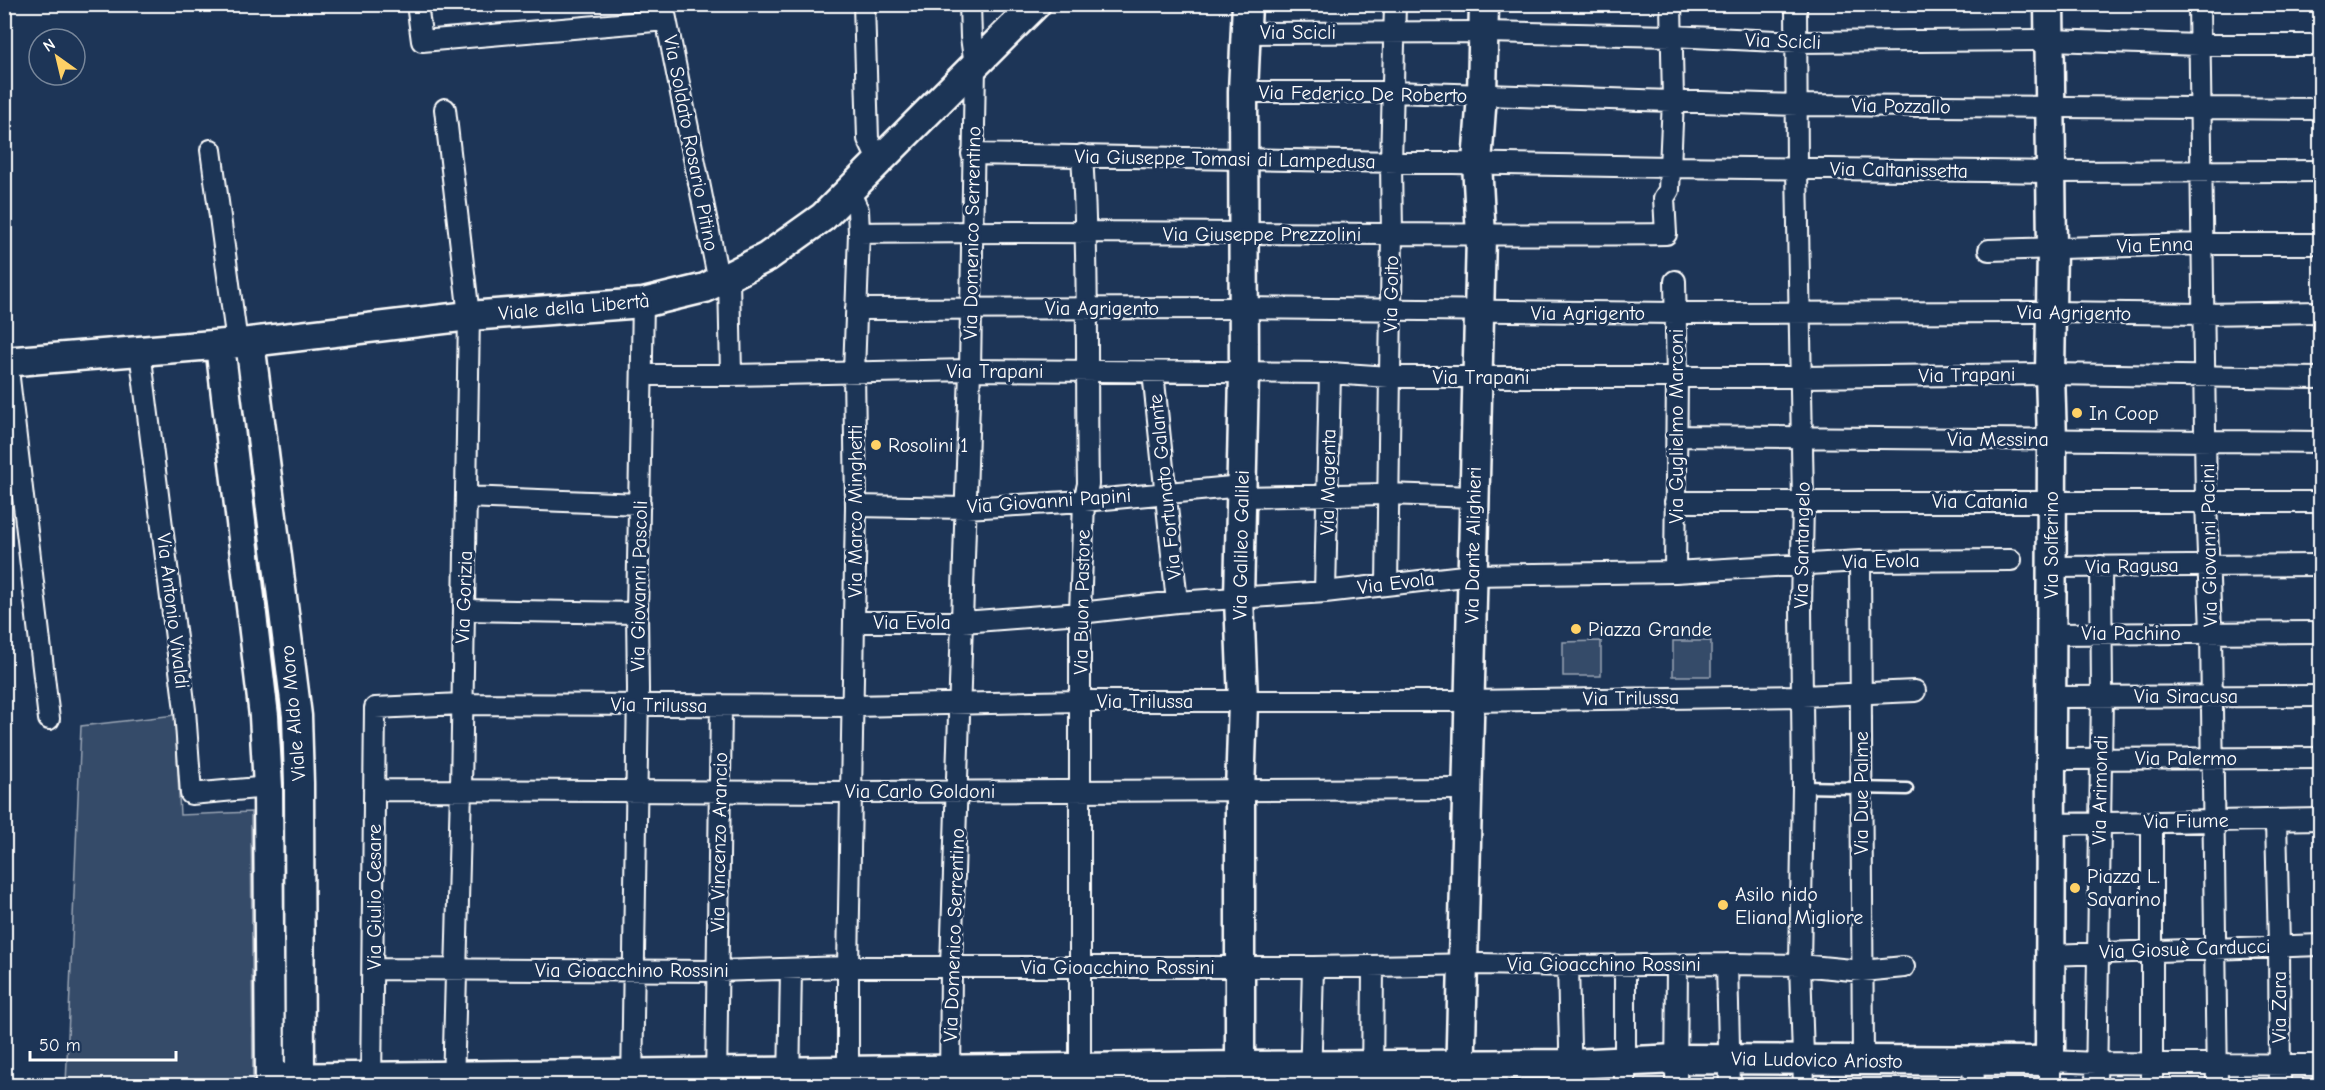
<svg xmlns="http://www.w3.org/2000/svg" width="2325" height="1090" font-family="'Comic Neue',sans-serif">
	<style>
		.green { fill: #364b69; stroke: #9aa5b4; stroke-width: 1.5 }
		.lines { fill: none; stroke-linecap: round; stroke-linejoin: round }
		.lane-casing { stroke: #fff; stroke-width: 15 }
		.street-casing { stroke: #fff; stroke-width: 24 }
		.secondary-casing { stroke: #fff; stroke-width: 33 }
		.lane { stroke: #1d3557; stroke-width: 10 }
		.street { stroke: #1d3557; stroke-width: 20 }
		.secondary { stroke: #1d3557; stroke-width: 28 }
		.poi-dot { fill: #ffd166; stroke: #1d3557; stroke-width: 2 }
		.labels { text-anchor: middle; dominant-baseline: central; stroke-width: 6; stroke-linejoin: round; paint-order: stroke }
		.street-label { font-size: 20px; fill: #fff; stroke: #1d3557 }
		.poi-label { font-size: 20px; fill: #fff; stroke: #1d3557; text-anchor: start }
	</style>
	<rect width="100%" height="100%" fill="#1d3557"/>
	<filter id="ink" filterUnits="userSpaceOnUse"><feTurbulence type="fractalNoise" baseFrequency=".0167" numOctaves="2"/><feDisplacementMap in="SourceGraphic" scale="12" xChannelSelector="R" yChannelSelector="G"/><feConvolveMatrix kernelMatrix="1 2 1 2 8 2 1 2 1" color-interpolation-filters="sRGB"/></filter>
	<g filter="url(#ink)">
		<!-- green -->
		<path class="green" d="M1601 641V676H1563V642Z
			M1673 641H1711V676H1673Z
			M175 715 180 815 251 812 253 1085H66L81 726Z"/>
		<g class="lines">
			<defs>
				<path id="lane" d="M1803 787 1907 789"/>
				<path id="street" d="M417 4 422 41 666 20
					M663 4 719 282
					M864 4 868 139 878 160
					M1796 4 1797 168 1803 502 1801 609 1803 787 1800 965 1804 1086
					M2199 4 2206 502 2211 632 2217 1086
					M1246 33 1483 32 1672 36 1797 42 2050 40 2199 45H2320
					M1243 92H1392L1798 105 2320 109
					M445 109 469 316 461 789 453 1086
					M211 150 237 343
					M972 154 1670 167 2051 172 2320 171
					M859 233C1128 229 1397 237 1666 234L1664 198 1669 190 1673 100 1671 4
					M1989 250 2202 244H2320
					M729 278 731 375
					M1675 281 1677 377 1675 572
					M856 309 1244 308 1676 313 2051 312 2203 314 2320 312
					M140 351 185 710 191 794 268 787
					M7 361 49 719
					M1153 372 1177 602
					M642 375H731L970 370 1330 373 1389 377H1802L2050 374 2320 378
					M1676 436 2320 442
					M466 497 640 504
					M1243 497 1387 494 1474 497
					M1675 502H2320
					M856 506 966 508 1084 501 1242 486
					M1860 561 1863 1061
					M2051 567 2320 565
					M1387 584 1392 234 1391 163 1395 4
					M1325 592 1330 373
					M464 610 637 613
					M854 622H963L1080 613 1177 602 1325 592 1472 575 1675 572 1860 561 2011 560
					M2050 634 2320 632
					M2051 697 2320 696
					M2052 759 2320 758
					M374 790 852 792 1467 789
					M2276 821 2279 946 2280 1086
					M2052 824 2320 819
					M2050 955 2320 945
					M1727 964 1730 1086
					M1568 966 1571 1086
					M1625 966V1086
					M373 969 717 971 848 967H1313L1481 964 1568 966 1727 964 1800 965 1862 971 1904 967
					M1973 1060 1974 1086
					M716 1084 721 706
					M789 1084 791 969
					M371 1086 375 708 461 704 853 706 1080 701H1469L1803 696 1915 691
					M632 1086 638 689 637 613 643 303
					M848 1086V967L856 506 854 372 859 233 858 210 849 191
					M950 1086 951 967 970 370 975 65 971 37 970 4
					M1080 1086V613L1084 501 1088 484C1086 374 1089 264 1082 155
					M1310 1086 1313 967
					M1372 1086 1373 966
					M1676 1086 1677 965
					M2050 1086V1061L2096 1063 2320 1065
					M2096 1086 2102 696 2101 566
					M2152 1086V822"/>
				<path id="secondary" d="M250 342 297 716 299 783 300 1086
					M220 345 264 716 268 787 270 1086
					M4 362 250 342 469 316 643 303 705 288 767 257 823 217 1036 4
					M270 1078 1240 1066 1570 1064 1677 1059 2050 1061 2052 440 2050 374 2052 248 2049 4
					M1460 1083 1481 236 1477 163 1482 95 1484 4
					M1240 1085V791L1243 702 1239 598 1244 373 1243 92 1247 4"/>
			</defs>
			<!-- lane casing -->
			<use href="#lane" class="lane-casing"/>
			<!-- street casing -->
			<use href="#street" class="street-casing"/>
			<!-- secondary casing -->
			<use href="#secondary" class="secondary-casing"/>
			<!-- lane -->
			<use href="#lane" class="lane"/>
			<!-- street -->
			<use href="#street" class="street"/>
			<!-- secondary -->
			<use href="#secondary" class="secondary"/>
		</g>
	</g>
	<!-- markers -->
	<g class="poi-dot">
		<circle cx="2077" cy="413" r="6"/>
		<circle cx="876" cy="445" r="6"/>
		<circle cx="1576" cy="629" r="6"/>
		<circle cx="2075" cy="888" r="6"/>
		<circle cx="1723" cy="905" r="6"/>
	</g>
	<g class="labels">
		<!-- street labels -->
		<g class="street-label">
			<text x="1298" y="32">Via Scicli</text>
			<text transform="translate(1783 41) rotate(2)">Via Scicli</text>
			<text transform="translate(1363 94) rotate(1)">Via Federico De Roberto</text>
			<text transform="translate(1901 106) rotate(1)">Via Pozzallo</text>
			<text transform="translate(691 143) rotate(79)">Via Soldato Rosario Pitino</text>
			<text transform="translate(1225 159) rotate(1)">Via Giuseppe Tomasi di Lampedusa</text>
			<text transform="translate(1899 170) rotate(1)">Via Caltanissetta</text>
			<text transform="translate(972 233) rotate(-89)">Via Domenico Serrentino</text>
			<text x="1262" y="234">Via Giuseppe Prezzolini</text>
			<text transform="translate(2155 245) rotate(-2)">Via Enna</text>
			<text transform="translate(1391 294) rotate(-89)">Via Goito</text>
			<text transform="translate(574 307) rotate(-5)">Viale della Libertà</text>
			<text x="1102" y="308">Via Agrigento</text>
			<text x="1588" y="313">Via Agrigento</text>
			<text transform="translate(2074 313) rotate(1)">Via Agrigento</text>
			<text x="995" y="371">Via Trapani</text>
			<text transform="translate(1967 375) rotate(-1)">Via Trapani</text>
			<text x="1481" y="377">Via Trapani</text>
			<text transform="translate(1676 426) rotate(-90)">Via Guglielmo Marconi</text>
			<text x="1998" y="439">Via Messina</text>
			<text transform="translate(1328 482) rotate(-89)">Via Magenta</text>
			<text transform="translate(1165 487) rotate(-96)">Via Fortunato Galante</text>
			<text transform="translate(1049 501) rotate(-4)">Via Giovanni Papini</text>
			<text x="1980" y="501">Via Catania</text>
			<text transform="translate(855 511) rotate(-90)">Via Marco Minghetti</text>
			<text transform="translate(1241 545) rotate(-89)">Via Galileo Galilei</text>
			<text transform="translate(1473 545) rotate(-89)">Via Dante Alighieri</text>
			<text transform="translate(1802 545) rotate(-89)">Via Santangelo</text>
			<text transform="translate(2051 545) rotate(-90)">Via Solferino</text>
			<text transform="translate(2209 545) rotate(-91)">Via Giovanni Pacini</text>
			<text transform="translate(1881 561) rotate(-1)">Via Evola</text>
			<text transform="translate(2132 566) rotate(-1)">Via Ragusa</text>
			<text transform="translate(1396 583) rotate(-7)">Via Evola</text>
			<text transform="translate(639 586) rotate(-89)">Via Giovanni Pascoli</text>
			<text transform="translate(464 597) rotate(-88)">Via Gorizia</text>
			<text transform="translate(1082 602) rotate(-89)">Via Buon Pastore</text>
			<text transform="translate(173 611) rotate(83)">Via Antonio Vivaldi</text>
			<text x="912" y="622">Via Evola</text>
			<text x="2131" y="633">Via Pachino</text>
			<text x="2186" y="696">Via Siracusa</text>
			<text transform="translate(1631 698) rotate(-1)">Via Trilussa</text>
			<text x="1145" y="701">Via Trilussa</text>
			<text transform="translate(659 705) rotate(1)">Via Trilussa</text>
			<text transform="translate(293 713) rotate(-95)">Viale Aldo Moro</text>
			<text x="2186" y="758">Via Palermo</text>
			<text transform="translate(2100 790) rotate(-89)">Via Arimondi</text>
			<text x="920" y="791">Via Carlo Goldoni</text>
			<text transform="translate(1861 793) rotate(-90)">Via Due Palme</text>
			<text transform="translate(2186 821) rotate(-1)">Via Fiume</text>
			<text transform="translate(719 842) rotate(-89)">Via Vincenzo Arancio</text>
			<text transform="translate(374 897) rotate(-90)">Via Giulio Cesare</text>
			<text transform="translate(954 935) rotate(-88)">Via Domenico Serrentino</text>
			<text transform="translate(2185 949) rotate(-2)">Via Giosuè Carducci</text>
			<text x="1604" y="964">Via Gioacchino Rossini</text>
			<text x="1118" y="967">Via Gioacchino Rossini</text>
			<text x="632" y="970">Via Gioacchino Rossini</text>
			<text transform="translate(2279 1007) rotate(-90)">Via Zara</text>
			<text transform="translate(1817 1060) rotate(1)">Via Ludovico Ariosto</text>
		</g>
		<!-- poi labels -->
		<g class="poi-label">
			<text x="2089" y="413">In Coop</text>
			<text x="888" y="445">Rosolini 1</text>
			<text x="1588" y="629">Piazza Grande</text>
			<text x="2087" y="876">Piazza L.<tspan x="2087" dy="23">Savarino</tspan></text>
			<text x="1735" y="894">Asilo nido<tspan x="1735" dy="23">Eliana Migliore</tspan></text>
		</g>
	</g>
	<!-- margin -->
	<rect width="2325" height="1090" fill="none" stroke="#1d3557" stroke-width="24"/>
	<rect x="12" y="12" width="2301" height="1066" fill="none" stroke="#fff" stroke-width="2" filter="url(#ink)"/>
	<!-- north arrow -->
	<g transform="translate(57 57) rotate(326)"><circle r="28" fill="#1d3557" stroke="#77869a" stroke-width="1.5"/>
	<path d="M0-4.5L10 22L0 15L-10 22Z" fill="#ffd166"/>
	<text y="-9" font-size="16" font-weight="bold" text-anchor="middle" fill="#ffffff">N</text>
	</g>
	<!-- scale -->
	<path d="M30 1051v9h146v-9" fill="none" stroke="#ffffff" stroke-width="3"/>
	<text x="39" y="1051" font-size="18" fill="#ffffff" stroke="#1d3557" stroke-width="4.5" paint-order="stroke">50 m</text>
</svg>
